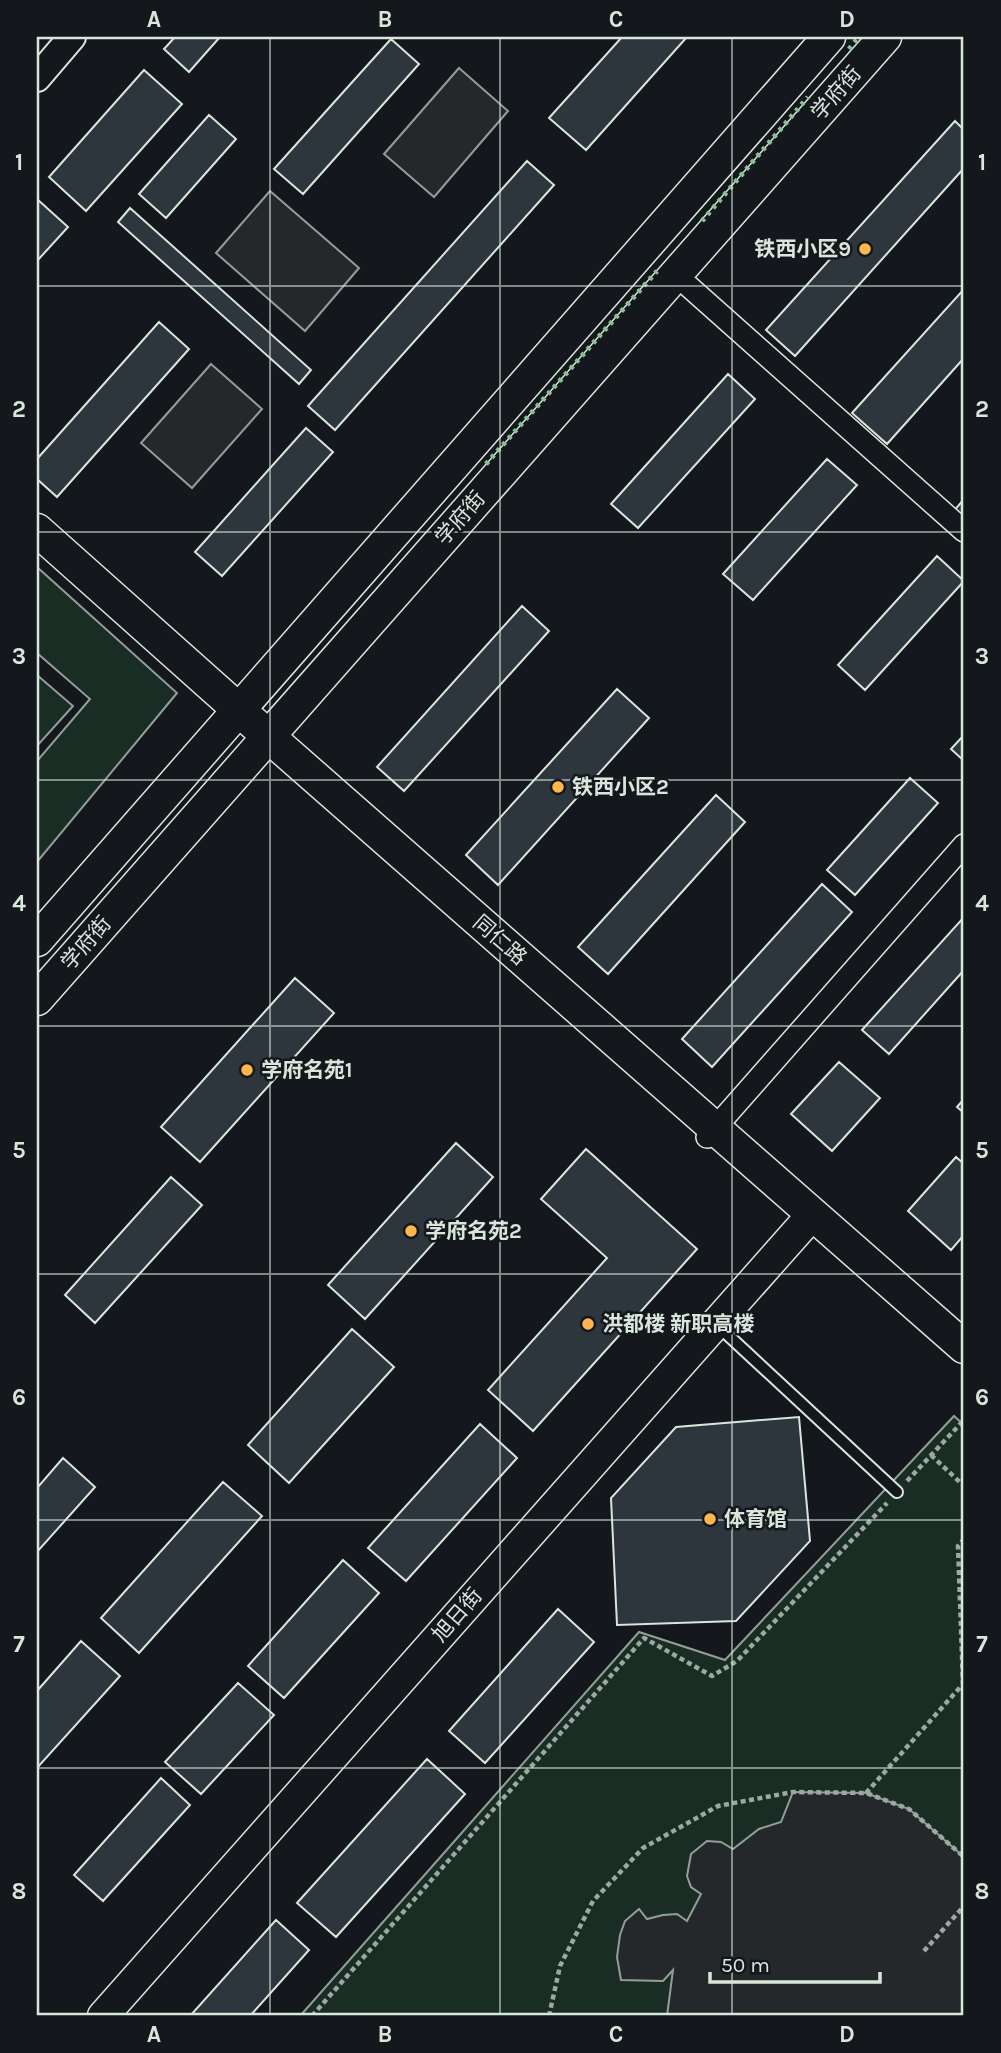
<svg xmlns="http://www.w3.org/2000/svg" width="1001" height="2053" font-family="Karla,'Noto Sans SC',sans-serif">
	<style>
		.green { fill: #1a2d24; stroke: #939e99; stroke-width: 2 }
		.parking { fill: #24282b; stroke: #939e99; stroke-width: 2 }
		.building { fill: #2c363c; stroke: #d8e6dc; stroke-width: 2 }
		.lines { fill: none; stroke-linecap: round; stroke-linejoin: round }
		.service-casing { stroke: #d8e6dc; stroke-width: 14 }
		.minor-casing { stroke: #d8e6dc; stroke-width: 24 }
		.tertiary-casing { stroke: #d8e6dc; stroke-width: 30 }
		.secondary-casing { stroke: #d8e6dc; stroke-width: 33 }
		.primary-casing { stroke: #d8e6dc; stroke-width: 35 }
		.path { stroke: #9da8a2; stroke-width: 4.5; stroke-dasharray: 5 3.5; stroke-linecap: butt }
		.service { stroke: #14181c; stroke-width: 10 }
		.minor { stroke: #14181c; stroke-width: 21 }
		.tertiary { stroke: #14181c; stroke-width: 26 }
		.secondary { stroke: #14181c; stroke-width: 30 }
		.primary { stroke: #14181c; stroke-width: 32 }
		.hedge { stroke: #8ac095; stroke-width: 5; stroke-dasharray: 3.5 5; stroke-linecap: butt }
		.grid { fill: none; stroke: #d8e6dc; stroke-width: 2; stroke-opacity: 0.55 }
		.poi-dot { fill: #ffb74d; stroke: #14181c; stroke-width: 2.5 }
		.labels { text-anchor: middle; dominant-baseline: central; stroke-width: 5; stroke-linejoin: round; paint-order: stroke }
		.street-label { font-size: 21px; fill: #d8e6dc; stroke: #14181c }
		.poi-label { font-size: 21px; font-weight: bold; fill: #d8e6dc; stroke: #14181c; text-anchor: start }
		.neatline { fill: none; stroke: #d8e6dc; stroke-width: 2.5 }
		.grid-label { font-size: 23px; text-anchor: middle; font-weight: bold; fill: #d8e6dc }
	</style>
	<rect width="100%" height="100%" fill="#14181c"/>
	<!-- green -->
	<path class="green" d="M37 567 177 693 37 862V761L90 699 37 653Z
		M37 675 73 706 37 746Z
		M954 1416 964 1425V2016H300L639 1632 725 1660Z"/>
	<!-- parking -->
	<path class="parking" d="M459 68 508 111 434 197 384 154Z
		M270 191 359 268 305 331 216 253Z
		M211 364 262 409 192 488 141 443Z
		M793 1792 866 1793 909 1809 964 1857V2016H667L673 1970 663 1981 621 1980 617 1957 620 1935 625 1921 639 1909 647 1919 663 1915 677 1914 687 1921 701 1894 691 1887 687 1876 691 1854 707 1841 721 1842 733 1849 759 1829 781 1822Z"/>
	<!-- building -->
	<path class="building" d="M175 37H220L189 72 164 49Z
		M622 37H687L586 150 549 118Z
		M391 39 419 64 303 194 274 169Z
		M144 70 182 104 86 211 49 177Z
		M209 115 236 139 166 218 139 194Z
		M955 121 964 130V168L795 356 766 330Z
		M527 161 554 185 335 430 308 406Z
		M37 199 68 227 37 261Z
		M130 208 311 370 299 384 118 222Z
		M964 289V358L887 444 852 413Z
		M159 322 189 349 57 497 37 479V459Z
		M728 374 755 399 638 528 611 504Z
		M306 428 333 452 222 576 195 552Z
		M827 459 857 485 753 600 723 574Z
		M964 499V522L953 512Z
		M937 556 964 581 865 690 838 665Z
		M522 606 549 631 404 791 377 767Z
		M617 689 649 718 498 885 466 855Z
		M964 735V761L951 749Z
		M910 778 938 803 855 895 827 870Z
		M716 795 745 822 608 974 578 947Z
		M822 884 852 912 712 1067 682 1039Z
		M964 917V970L889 1054 862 1030Z
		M295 978 334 1013 200 1162 161 1127Z
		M839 1062 880 1098 832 1151 791 1114Z
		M964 1099V1113L957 1107Z
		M456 1143 493 1177 365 1319 328 1285Z
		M586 1149 697 1249 533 1431 488 1390 607 1258 541 1199Z
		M956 1157 964 1164V1235L951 1250 908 1211Z
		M171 1177 202 1205 95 1323 65 1295Z
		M352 1329 394 1367 289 1483 248 1445Z
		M799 1417 810 1541 736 1621 617 1625 611 1498 676 1427Z
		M480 1424 517 1458 406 1581 368 1548Z
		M63 1458 95 1487 37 1552V1488Z
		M223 1482 262 1516 139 1653 101 1618Z
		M343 1560 379 1593 284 1698 248 1666Z
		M558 1609 594 1642 485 1763 449 1731Z
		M81 1641 120 1676 37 1768V1691Z
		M238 1683 274 1715 201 1794 165 1762Z
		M427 1759 465 1794 336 1937 297 1903Z
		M161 1778 190 1805 103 1901 74 1875Z
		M276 1920 309 1950 250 2016H190Z"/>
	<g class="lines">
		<defs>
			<path id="service" d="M717 1325 897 1492"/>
			<path id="minor" d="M676 275 964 531
				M707 1137 964 845"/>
			<path id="tertiary" d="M37 78 72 37"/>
			<path id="secondary" d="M103 2016 812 1215"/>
			<path id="primary" d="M37 530 268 736 964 1347
				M37 940 829 37
				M37 999 885 37"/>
		</defs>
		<!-- service casing -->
		<use href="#service" class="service-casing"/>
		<!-- minor casing -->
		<use href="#minor" class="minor-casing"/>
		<!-- tertiary casing -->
		<use href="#tertiary" class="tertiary-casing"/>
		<!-- secondary casing -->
		<use href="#secondary" class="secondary-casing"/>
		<!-- primary casing -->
		<use href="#primary" class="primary-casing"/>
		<!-- path -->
		<path class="path" d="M931 1455 964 1486
			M907 1481 964 1420
			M866 1793 963 1684 958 1546 964 1539
			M924 1951 964 1906
			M312 2016 644 1638 712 1676 737 1661 887 1503
			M549 2016 560 1966 593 1901 643 1848 718 1806 793 1792 866 1793 909 1809 964 1857"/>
		<!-- service -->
		<use href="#service" class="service"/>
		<!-- minor -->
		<use href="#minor" class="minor"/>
		<!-- tertiary -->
		<use href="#tertiary" class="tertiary"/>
		<!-- secondary -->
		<use href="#secondary" class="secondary"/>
		<!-- primary -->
		<use href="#primary" class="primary"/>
		<!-- hedge -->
		<path class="hedge" d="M849 49 859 37
			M702 221 808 97
			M486 464 657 271"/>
	</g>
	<!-- grid -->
	<path class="grid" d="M270 37V2016M500 37V2016M732 37V2016M37 286H964M37 532H964M37 780H964M37 1026H964M37 1274H964M37 1520H964M37 1768H964"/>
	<!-- markers -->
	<g class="poi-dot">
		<circle cx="865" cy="249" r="7"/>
		<circle cx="558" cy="787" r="7"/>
		<circle cx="247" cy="1070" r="7"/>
		<circle cx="411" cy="1231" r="7"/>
		<circle cx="588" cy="1324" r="7"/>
		<circle cx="710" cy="1519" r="7"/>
	</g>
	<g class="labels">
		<!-- street labels -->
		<g class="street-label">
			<text transform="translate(836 93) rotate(-49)">学府街</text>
			<text transform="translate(460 518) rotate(-49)">学府街</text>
			<text transform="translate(500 940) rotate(41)">同仁路</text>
			<text transform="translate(86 943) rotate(-49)">学府街</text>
			<text transform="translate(457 1615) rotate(-49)">旭日街</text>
		</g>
		<!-- poi labels -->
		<g class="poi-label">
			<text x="851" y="249" text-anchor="end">铁西小区9</text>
			<text x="572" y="787">铁西小区2</text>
			<text x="261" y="1070">学府名苑1</text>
			<text x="425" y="1231">学府名苑2</text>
			<text x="602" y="1324">洪都楼 新职高楼</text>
			<text x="724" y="1519">体育馆</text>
		</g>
	</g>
	<!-- border -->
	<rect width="1001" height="2053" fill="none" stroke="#14181c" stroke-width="77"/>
	<!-- scale -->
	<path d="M710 1972v10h170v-10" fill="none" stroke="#d8e6dc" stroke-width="3.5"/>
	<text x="721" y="1972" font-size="21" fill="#d8e6dc" stroke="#14181c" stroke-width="5" paint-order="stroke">50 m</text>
	<rect x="38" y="38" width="924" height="1976" class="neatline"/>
	<g class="grid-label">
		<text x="154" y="27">A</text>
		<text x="385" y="27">B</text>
		<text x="616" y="27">C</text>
		<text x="847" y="27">D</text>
		<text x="19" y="170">1</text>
		<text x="982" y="170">1</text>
		<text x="19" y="417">2</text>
		<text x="982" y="417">2</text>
		<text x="19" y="664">3</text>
		<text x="982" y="664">3</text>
		<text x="19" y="911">4</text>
		<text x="982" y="911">4</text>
		<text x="19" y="1158">5</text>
		<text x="982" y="1158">5</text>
		<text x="19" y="1405">6</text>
		<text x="982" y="1405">6</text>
		<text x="19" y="1652">7</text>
		<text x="982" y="1652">7</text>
		<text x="19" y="1899">8</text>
		<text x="982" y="1899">8</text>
		<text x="154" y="2042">A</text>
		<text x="385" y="2042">B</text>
		<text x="616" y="2042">C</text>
		<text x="847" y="2042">D</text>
	</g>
</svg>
